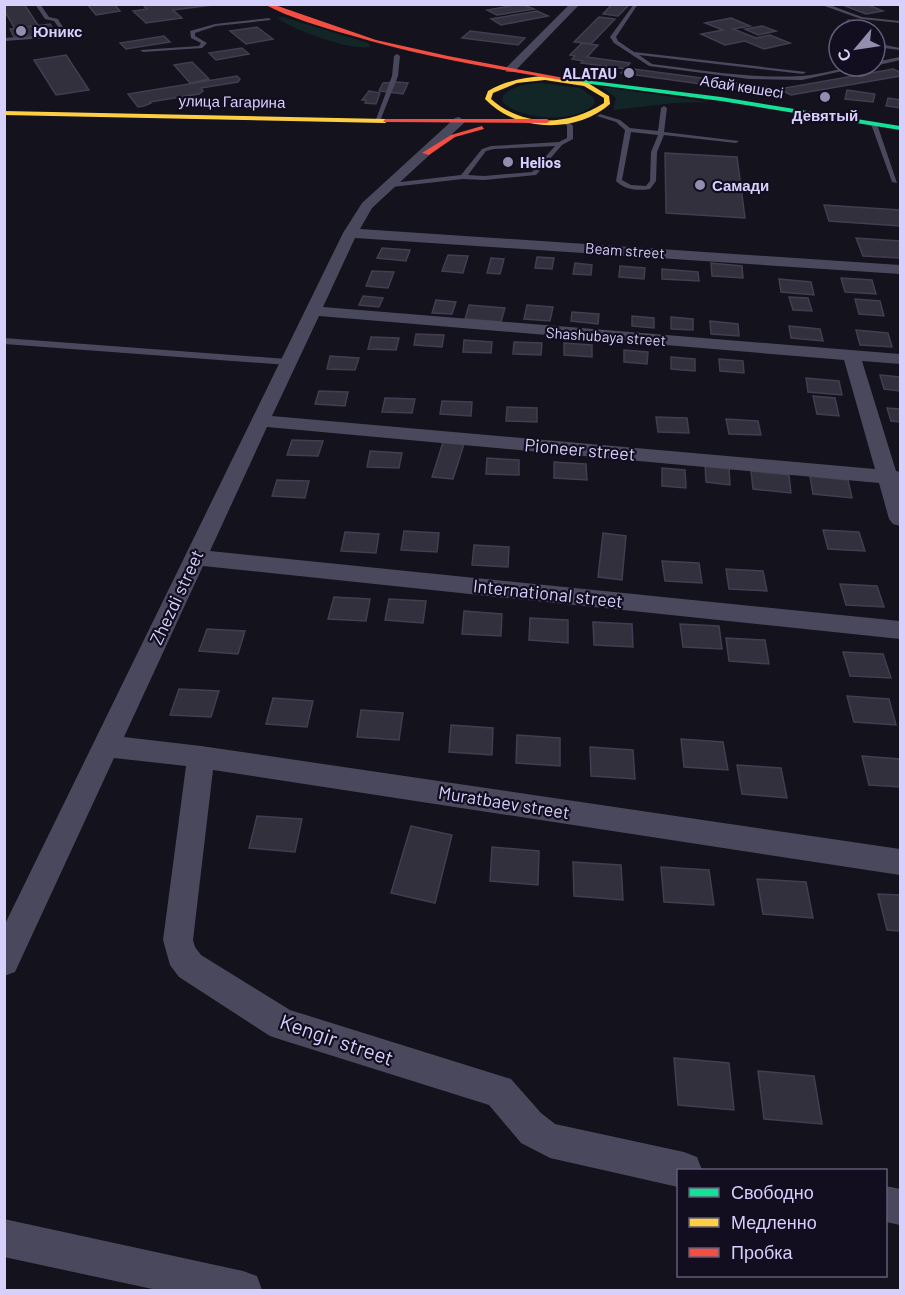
<svg xmlns="http://www.w3.org/2000/svg" width="905" height="1295" font-family="Barlow,sans-serif">
	<style>
		.green { fill: #122628 }
		.building { fill: #33303e; stroke: #423d50; stroke-width: 1.5 }
		.lines { fill: none; stroke-linecap: round; stroke-linejoin: round }
		.lane { fill: #4a485c; fill-rule: evenodd }
		.street { fill: #4a485c; fill-rule: evenodd }
		.fast { fill: #16e098; fill-rule: evenodd }
		.slow { fill: #ffcf43; fill-rule: evenodd }
		.jam { fill: #f24e42; fill-rule: evenodd }
		.poi-dot { fill: #938eae; stroke: #120e20; stroke-width: 2 }
		.labels { text-anchor: middle; dominant-baseline: central; stroke-width: 4.5; stroke-linejoin: round; paint-order: stroke }
		.far-poi-label { font-size: 15px; font-weight: bold; fill: #d8d0fc; stroke: #120e20; text-anchor: start }
		.far-street-label { font-size: 15px; fill: #d8d0fc; stroke: #120e20 }
		.street-label { font-size: 18px; fill: #d8d0fc; stroke: #120e20 }
		.near-street-label { font-size: 21px; fill: #d8d0fc; stroke: #120e20 }
	</style>
	<rect width="100%" height="100%" fill="#14121c"/>
	<!-- green -->
	<path class="green" d="M283 17 368 43 370 47C350 51 294 30 277 18Z
		M541 83 580 88 594 98 595 103C578 124 519 121 502 101L503 96C513 85 527 84 541 83Z
		M602 87 709 102 674 103 613 110 616 98Z"/>
	<!-- building -->
	<path class="building" d="M4 4H24L38 25 15 29 4 10Z
		M87 4H114L120 11 96 15Z
		M142 4H212V5L173 10 182 18 146 23 133 11 147 9Z
		M521 4 534 9 497 15 487 10Z
		M612 4H625L629 5 618 16 603 14Z
		M840 4H866L883 11 866 14Z
		M537 11 548 16 501 25 491 19Z
		M599 17 615 19 591 44 574 42Z
		M731 18 750 26 733 29 756 38 770 35 790 43 764 49 745 41 725 45 701 34 723 30 705 23Z
		M848 20 866 22 863 30H844Z
		M50 24 55 32 14 37 10 29Z
		M762 26 776 31 758 35 745 29Z
		M257 27 273 39 246 44 230 31Z
		M470 31 525 38 518 45 462 38Z
		M164 36 170 42 126 49 120 43Z
		M582 43 598 45 587 57 630 63 625 69 581 63 583 61 572 59 575 56 570 55Z
		M242 48 249 54 216 60 209 53Z
		M66 55 89 90 56 95 34 60Z
		M192 62 209 79 190 83 174 65Z
		M626 68 769 87 766 93 621 73Z
		M893 69 900 72V76L791 95 779 89Z
		M237 76 240 79 238 82 201 88 203 91 199 94 150 102 151 103 144 106 138 107 128 94Z
		M383 83 396 82 408 83 403 94 379 91Z
		M847 90 875 94 873 102 845 99Z
		M369 91 380 93 376 104 365 103 366 100H362Z
		M888 98 900 100V108L886 106Z
		M665 153 737 157 745 218 666 213Z
		M824 205 900 210V226L829 221Z
		M856 238 900 241V258L863 256Z
		M382 248 410 250 406 261 377 258Z
		M448 255 468 256 463 273 442 271Z
		M537 257 554 258 552 269 535 268Z
		M491 258 504 259 500 274 487 273Z
		M575 263 592 265 591 275 573 274Z
		M711 263 742 266 743 278 712 276Z
		M620 266 645 268 644 279 619 277Z
		M662 269 698 272 699 281 662 279Z
		M372 271 394 272 388 288 366 286Z
		M841 278 872 280 876 294 845 292Z
		M779 279 811 282 814 295 781 292Z
		M363 296 383 298 379 307 359 305Z
		M789 297 808 298 812 311 793 310Z
		M855 299 880 301 884 316 859 314Z
		M436 300 456 302 452 314 432 313Z
		M469 305 505 308 501 322 465 319Z
		M527 305 553 307 550 321 524 319Z
		M572 312 599 314 598 324 571 321Z
		M632 316 654 318V328L632 326Z
		M671 317 693 319V330L671 329Z
		M710 321 738 324 739 336 711 334Z
		M789 326 820 329 823 341 791 338Z
		M856 330 888 333 892 347 860 345Z
		M416 334 444 335 442 347 414 345Z
		M371 337 399 338 396 350 368 349Z
		M464 340 492 342 491 353 463 352Z
		M514 342 542 343 541 355 513 354Z
		M564 343 592 345V357L564 355Z
		M624 350 648 352 647 364 624 362Z
		M330 356 359 358 355 370 327 369Z
		M671 357 695 359V371L671 369Z
		M719 359 743 361 744 373 720 371Z
		M880 375 900 377V391L884 389Z
		M806 378 839 381 842 395 808 392Z
		M319 391 348 392 345 406 315 404Z
		M813 396 835 398 839 416 817 414Z
		M385 398 415 399 412 413 382 412Z
		M442 401 472 402 471 416 440 414Z
		M507 407 537 408V422L506 421Z
		M887 408 900 409V422L891 421Z
		M656 417 687 418 689 433 658 432Z
		M726 419 758 421 761 435 729 434Z
		M292 440 323 441 318 456 287 455Z
		M443 442 464 444 453 479 432 477Z
		M370 451 402 453 399 468 367 467Z
		M487 458 519 460V475L486 474Z
		M554 462 586 464 587 480 554 478Z
		M705 464 729 467 730 485 706 482Z
		M662 468 685 470 686 488 662 486Z
		M751 471 789 475 791 493 753 489Z
		M810 476 848 480 852 498 813 494Z
		M277 480 309 481 305 498 272 496Z
		M823 530 859 532 865 551 828 549Z
		M404 531 439 533 437 552 401 550Z
		M345 532 379 534 376 553 341 551Z
		M603 533 626 536 622 580 598 577Z
		M474 545 509 547 508 567 472 565Z
		M662 561 699 563 702 583 665 581Z
		M726 569 763 571 767 591 729 589Z
		M840 584 877 586 884 607 846 605Z
		M334 597 370 599 366 621 328 619Z
		M389 599 426 601 423 623 385 620Z
		M464 611 502 614 501 636 462 634Z
		M530 618 568 620V643L529 640Z
		M593 622 632 624 633 647 594 645Z
		M680 624 719 626 722 649 683 647Z
		M207 629 245 631 238 654 199 651Z
		M726 638 765 640 769 664 729 661Z
		M843 652 883 654 891 678 850 676Z
		M179 689 219 691 211 717 170 715Z
		M847 696 889 699 896 725 854 722Z
		M273 698 313 701 307 727 266 724Z
		M361 710 403 713 399 740 357 737Z
		M451 725 493 728 492 755 449 752Z
		M517 735 560 738V766L516 763Z
		M681 739 723 742 728 770 684 767Z
		M590 747 633 750 635 779 591 776Z
		M862 756 900 759V787L869 785Z
		M737 765 781 768 787 798 742 794Z
		M257 816 302 819 295 852 249 848Z
		M411 826 452 835 435 903 391 893Z
		M492 847 539 851 538 885 490 881Z
		M573 862 621 865 623 900 574 896Z
		M661 867 709 870 714 905 664 902Z
		M757 879 806 882 813 918 763 914Z
		M878 894 900 895V931L887 930Z
		M674 1058 729 1063 734 1110 678 1105Z
		M758 1071 814 1076 822 1124 764 1119Z"/>
	<g class="lines">
		<!-- lane -->
		<path class="lane" d="M35 4H40L49 17 58 19 64 29 46 38 4 41V38L45 35 59 28 54 21 45 19Z
			M634 4H638L616 37 618 41 634 52 806 72 803 74 639 55 652 64C701 70 751 79 801 76 822 75 843 66 865 66L802 80 749 79 649 66 614 43 610 37Z
			M819 4H827L862 17 900 21V23L861 19Z
			M269 18 271 20 216 26 195 33V36L207 43 202 48 143 52 140 50 199 46 201 43 191 38 190 31 215 24Z
			M875 43 900 48V50L875 47Z
			M397 54 400 56 398 76 380 121 375 122 392 76 394 56Z
			M900 57V60L875 66V62Z
			M664 106 667 108 664 132 739 141 736 143 664 135 657 152 656 181 650 189C638 191 625 190 616 181L625 130 616 122 597 116 600 114 620 120 630 128 658 131 661 108ZM631 132 658 135 651 152 650 181 646 186 631 185 622 180Z
			M563 120H567L573 126V139L562 145 536 175 484 180 463 179 392 187 389 185 392 183 461 175 482 149 491 146 559 142 567 138V126ZM555 146 532 172 484 176 468 175 486 151 494 149Z
			M874 122 877 124 897 183 892 182 871 124Z
			M4 338 288 359 292 362 288 365 4 344Z"/>
		<!-- street -->
		<path class="street" d="M570 4H580L514 72H506V68Z
			M459 117 465 121 463 124 372 208 360 229 900 265V274L355 238 323 307 900 354V364L862 361 896 471 900 472V526L893 524 889 519 879 483 267 427 210 551 900 621V639L203 566 124 737 201 746 900 849V875L213 770 193 940 195 947 201 955 290 1010 511 1079 541 1113 555 1124 684 1152 697 1157 702 1170H678V1187L550 1158 521 1143 489 1105 282 1040 270 1036 179 977 170 965 163 940 186 766 114 758 15 972 4 976V926L343 233 362 203 455 118ZM319 316 844 360 875 469 272 416Z
			M886 1186 900 1189V1225L886 1222Z
			M4 1219 243 1271 257 1276 262 1290H157L4 1257Z"/>
		<!-- fast -->
		<path class="fast" d="M577 79 721 97 900 126V130L721 101 575 82Z"/>
		<!-- slow -->
		<path class="slow" d="M545 76 588 83 609 96 610 104C576 134 516 132 485 99L488 91C506 81 524 77 545 76ZM545 80 584 86 604 98V103C568 126 524 128 491 99L493 93 517 83Z
			M4 111 385 119 388 121 385 123 4 115Z"/>
		<!-- jam -->
		<path class="jam" d="M264 4H272L376 40 448 56 564 78 561 80C490 68 419 56 350 35 321 27 290 18 264 4Z
			M385 119H547L550 121 547 123 383 122Z
			M482 126 484 129 455 137 429 155 422 153 451 135Z"/>
	</g>
	<!-- markers -->
	<g class="poi-dot">
		<circle cx="21" cy="31" r="6"/>
		<circle cx="629" cy="73" r="6"/>
		<circle cx="825" cy="97" r="6"/>
		<circle cx="508" cy="162" r="6"/>
		<circle cx="700" cy="185" r="6"/>
	</g>
	<g class="labels">
		<!-- far-poi labels -->
		<g class="far-poi-label">
			<text x="33" y="31">Юникс</text>
			<text x="617" y="73" text-anchor="end">ALATAU</text>
			<text x="825" y="115" text-anchor="middle">Девятый</text>
			<text x="520" y="162">Helios</text>
			<text x="712" y="185">Самади</text>
		</g>
		<!-- far-street labels -->
		<g class="far-street-label">
			<text transform="translate(742 86) rotate(9)">Абай көшесі</text>
			<text transform="translate(232 101) rotate(1)">улица Гагарина</text>
			<text transform="translate(625 250) rotate(4)">Beam street</text>
			<text transform="translate(606 336) rotate(4)">Shashubaya street</text>
		</g>
		<!-- street labels -->
		<g class="street-label">
			<text transform="translate(580 449) rotate(5)">Pioneer street</text>
			<text transform="translate(548 593) rotate(6)">International street</text>
			<text transform="translate(176 597) rotate(-65)">Zhezdi street</text>
			<text transform="translate(504 802) rotate(9)">Muratbaev street</text>
		</g>
		<!-- near-street labels -->
		<g class="near-street-label">
			<text transform="translate(337 1039) rotate(19)">Kengir street</text>
		</g>
	</g>
	<!-- border -->
	<rect width="905" height="1295" fill="none" stroke="#d8d0fc" stroke-width="12"/>
	<!-- legend -->
	<rect x="677" y="1169" width="210" height="108" fill="#120e20" stroke="#615c78" stroke-width="1.5"/>
	<rect x="689" y="1188" width="30" height="9" fill="#16e098" stroke="#615c78" stroke-width="1.5"/>
	<text x="731" y="1199" font-size="18" fill="#d8d0fc">Свободно</text>
	<rect x="689" y="1218" width="30" height="9" fill="#ffcf43" stroke="#615c78" stroke-width="1.5"/>
	<text x="731" y="1229" font-size="18" fill="#d8d0fc">Медленно</text>
	<rect x="689" y="1248" width="30" height="9" fill="#f24e42" stroke="#615c78" stroke-width="1.5"/>
	<text x="731" y="1259" font-size="18" fill="#d8d0fc">Пробка</text>
	<!-- north arrow -->
	<g transform="translate(857 48) rotate(241)"><circle r="28" fill="#120e20" stroke="#615c78" stroke-width="1.5"/>
	<path d="M0-4.5L10 22L0 15L-10 22Z" fill="#938eae"/>
	<text y="-9" font-size="16" font-weight="bold" text-anchor="middle" fill="#d8d0fc">С</text>
	</g>
</svg>
